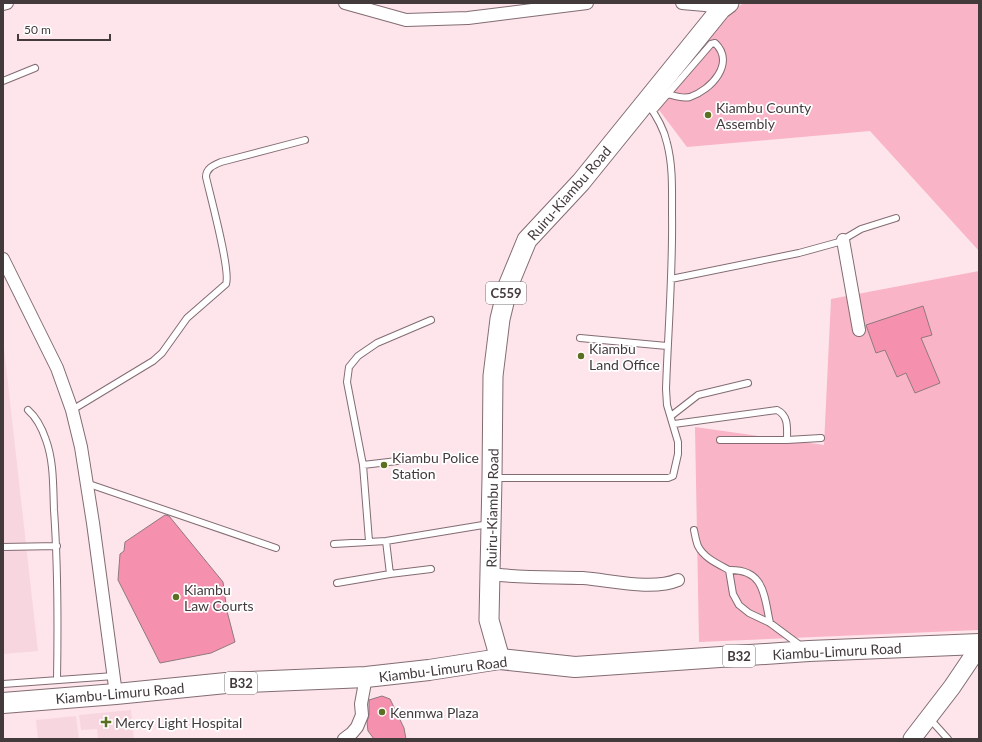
<svg xmlns="http://www.w3.org/2000/svg" width="982" height="742" font-family="Lato,sans-serif">
	<style>
		.built { fill: #f8d6df }
		.green { fill: #f9b4c7 }
		.building { fill: #f591af; stroke: #8f797f }
		.lines { fill: none; stroke-linecap: round; stroke-linejoin: round }
		.service-casing { stroke: #826c72; stroke-width: 8 }
		.minor-casing { stroke: #826c72; stroke-width: 14 }
		.secondary-casing { stroke: #826c72; stroke-width: 19 }
		.primary-casing { stroke: #826c72; stroke-width: 21 }
		.trunk-casing { stroke: #826c72; stroke-width: 22 }
		.service { stroke: #fff; stroke-width: 6 }
		.minor { stroke: #fff; stroke-width: 12 }
		.secondary { stroke: #fff; stroke-width: 17 }
		.primary { stroke: #fff; stroke-width: 19 }
		.trunk { stroke: #fff; stroke-width: 20 }
		.poi-dot { fill: #5b7121; stroke: #fff; stroke-width: 1.5 }
		.labels { text-anchor: middle; dominant-baseline: central; stroke-width: 3.5; stroke-linejoin: round; paint-order: stroke }
		.shield { fill: #fff; stroke: #7b7576; stroke-width: 1 }
		.shield-label { font-size: 13px; font-weight: bold; fill: #433a3c }
		.poi-label { font-size: 14px; fill: #433a3c; stroke: #fff; text-anchor: start }
		.street-label { font-size: 14px; fill: #433a3c; stroke: #fff }
	</style>
	<rect width="100%" height="100%" fill="#fee5eb"/>
	<!-- built -->
	<path class="built" d="M3 339 38 651 3 654Z
		M131 710 134 739H98L97 729 81 730 79 715Z
		M76 716 79 739H38L36 720Z"/>
	<!-- green -->
	<path class="green" d="M744 3H979V251L870 131 687 147 653 102 735 9Z
		M979 271V630L699 642 695 427 824 445 831 299Z"/>
	<!-- building -->
	<path class="building" d="M923 306 932 335 921 338 940 383 915 393 906 373 897 377 885 350 876 353 866 325Z
		M165 515 169 516 223 582 227 611 235 642 211 653 160 663 118 580 120 554 124 551 125 542Z
		M382 696 390 699 404 728 406 739H374L368 731 367 722 369 715V700Z"/>
	<g class="lines">
		<defs>
			<path id="service" d="M3 81 35 68
				M653 111 711 44 715 43C736 63 711 90 690 97 682 99 675 96 668 94
				M671 279 799 253 839 242 861 229 896 218
				M580 338 667 346
				M28 410C37 418 42 428 46 440 54 462 53 487 54 510 58 567 58 623 57 680
				M72 410 153 361 162 353 187 318 226 284C231 271 210 195 206 177 206 168 214 165 221 162L305 140
				M671 416 698 395 748 383
				M674 424 777 410C789 416 787 428 787 440L821 438
				M720 440H787
				M363 465 414 459
				M494 478H668L673 476 678 454V442L667 405 666 389C668 330 673 272 672 213 672 190 673 166 667 143 664 129 656 115 647 103
				M86 483 276 548
				M694 530C695 535 696 541 698 546 704 558 718 564 729 570L733 594 739 605 749 613 770 623 801 646
				M369 541 363 465 347 382 349 367 358 356 377 343 431 320
				M386 541 390 574 431 569
				M334 544 386 541 489 524
				M3 547 57 546
				M729 570C765 569 764 596 770 623
				M337 583 390 574
				M3 684 114 676
				M929 718 948 739"/>
			<path id="minor" d="M345 3 406 20 468 18 587 3
				M682 3 705 5 721 9
				M3 4 7 3
				M843 240 859 330
				M3 259 57 368 72 410 81 447 93 523 116 694
				M490 574C521 578 552 577 583 578 610 580 652 591 678 580
				M344 739 352 733 357 727 362 715 361 704 366 677"/>
			<path id="secondary" d="M912 739 952 687 979 647"/>
			<path id="primary" d="M500 659 489 620 492 478 493 376 500 319 508 286 527 240 581 182 721 9 729 3"/>
			<path id="trunk" d="M3 703 116 694 226 683 366 677 429 670 500 659 575 667 809 651 979 644"/>
		</defs>
		<!-- service casing -->
		<use href="#service" class="service-casing"/>
		<!-- minor casing -->
		<use href="#minor" class="minor-casing"/>
		<!-- secondary casing -->
		<use href="#secondary" class="secondary-casing"/>
		<!-- primary casing -->
		<use href="#primary" class="primary-casing"/>
		<!-- trunk casing -->
		<use href="#trunk" class="trunk-casing"/>
		<!-- service -->
		<use href="#service" class="service"/>
		<!-- minor -->
		<use href="#minor" class="minor"/>
		<!-- secondary -->
		<use href="#secondary" class="secondary"/>
		<!-- primary -->
		<use href="#primary" class="primary"/>
		<!-- trunk -->
		<use href="#trunk" class="trunk"/>
	</g>
	<!-- markers -->
	<g class="poi-dot">
		<circle cx="708" cy="115" r="4"/>
		<circle cx="581" cy="356" r="4"/>
		<circle cx="384" cy="465" r="4"/>
		<circle cx="176" cy="597" r="4"/>
		<circle cx="382" cy="712" r="4"/>
		<path d="M104 716h4v4h4v4h-4v4h-4v-4h-4v-4h4z"/>
	</g>
	<g class="labels">
		<!-- shield labels -->
		<g class="shield">
			<rect x="486" y="282" width="40" height="22" rx="3"/>
			<rect x="723" y="645" width="32" height="22" rx="3"/>
			<rect x="225" y="672" width="32" height="22" rx="3"/>
		</g>
		<g class="shield-label">
			<text x="506" y="293">C559</text>
			<text x="739" y="656">B32</text>
			<text x="241" y="683">B32</text>
		</g>
		<!-- poi labels -->
		<g class="poi-label">
			<text x="716" y="107">Kiambu County<tspan x="716" dy="16">Assembly</tspan></text>
			<text x="589" y="348">Kiambu<tspan x="589" dy="16">Land Office</tspan></text>
			<text x="392" y="457">Kiambu Police<tspan x="392" dy="16">Station</tspan></text>
			<text x="184" y="589">Kiambu<tspan x="184" dy="16">Law Courts</tspan></text>
			<text x="390" y="712">Kenmwa Plaza</text>
			<text x="115" y="722">Mercy Light Hospital</text>
		</g>
		<!-- street labels -->
		<g class="street-label">
			<text transform="translate(569 193) rotate(-49)">Ruiru-Kiambu Road</text>
			<text transform="translate(492 508) rotate(-89)">Ruiru-Kiambu Road</text>
			<text transform="translate(837 651) rotate(-3)">Kiambu-Limuru Road</text>
			<text transform="translate(443 669) rotate(-7)">Kiambu-Limuru Road</text>
			<text transform="translate(120 693) rotate(-5)">Kiambu-Limuru Road</text>
		</g>
	</g>
	<!-- border -->
	<rect width="982" height="742" fill="none" stroke="#433a3c" stroke-width="8"/>
	<!-- scale -->
	<path d="M18 34v6h92v-6" fill="none" stroke="#433a3c" stroke-width="2"/>
	<text x="24" y="34" font-size="12" fill="#433a3c" stroke="#ffffff" stroke-width="3" paint-order="stroke">50 m</text>
</svg>
